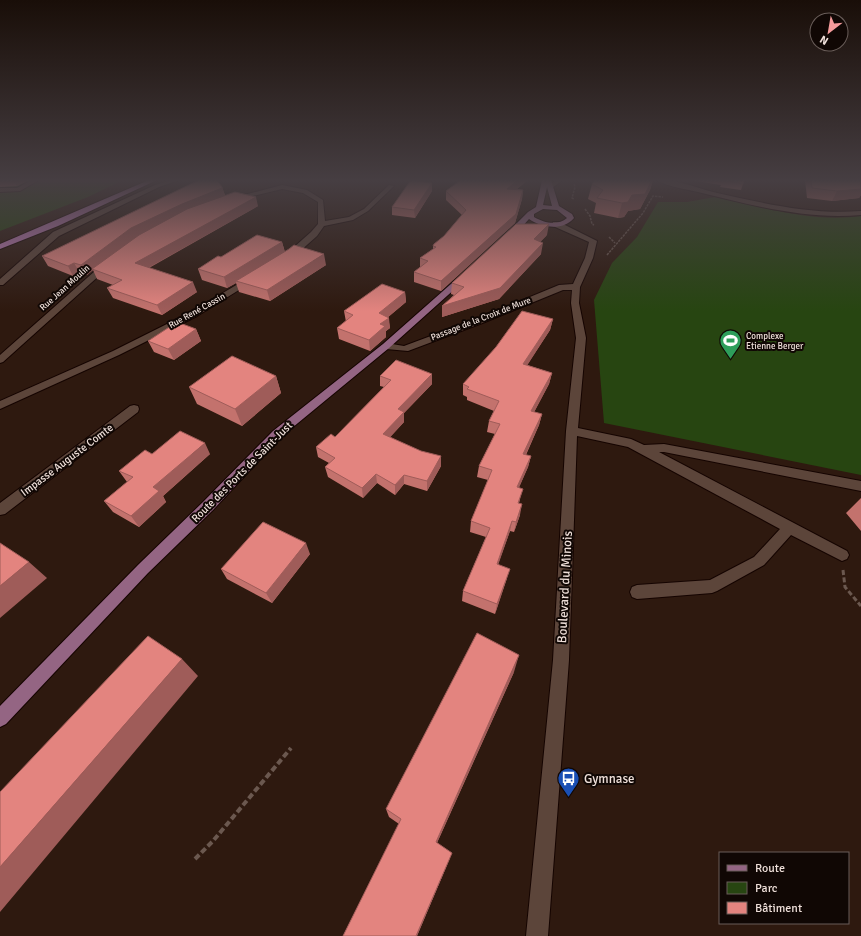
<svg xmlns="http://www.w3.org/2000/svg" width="861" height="936" font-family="Signika,sans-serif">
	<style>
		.green { fill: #274511 }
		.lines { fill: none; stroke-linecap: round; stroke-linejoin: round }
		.minor-casing { stroke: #150400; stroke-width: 2 }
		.major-casing { stroke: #150400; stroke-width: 2 }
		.highway-casing { stroke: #150400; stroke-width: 2 }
		.path-far2 { stroke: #6b584f; stroke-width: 1.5; stroke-dasharray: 2.5 1; stroke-linecap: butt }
		.path-far1 { stroke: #6b584f; stroke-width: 3; stroke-dasharray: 5 2.5; stroke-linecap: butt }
		.path { stroke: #6b584f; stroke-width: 4; stroke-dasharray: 6 3; stroke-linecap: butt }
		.minor { fill: #5c453a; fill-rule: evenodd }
		.major { fill: #946583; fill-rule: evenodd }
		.highway { fill: #b97ab3; fill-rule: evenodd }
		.wall { fill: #c3726d }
		.shaded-wall { fill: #9f5c59 }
		.building { fill: #e3847f; stroke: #9f5c59 }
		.labels { text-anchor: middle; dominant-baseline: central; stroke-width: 4; stroke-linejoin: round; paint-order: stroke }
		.far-street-label { font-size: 9px; fill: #eedfd9; stroke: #100704 }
		.far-poi-label { font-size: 9px; fill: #eedfd9; stroke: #100704; text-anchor: start }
		.street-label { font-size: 11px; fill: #eedfd9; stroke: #100704 }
		.near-street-label { font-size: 13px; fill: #eedfd9; stroke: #100704 }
		.near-poi-label { font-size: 13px; fill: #eedfd9; stroke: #100704; text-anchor: start }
	</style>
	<rect width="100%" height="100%" fill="#2e190f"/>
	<!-- green -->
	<path class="green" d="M0 180H123L88 197 0 231Z
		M715 197C762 207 813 223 861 216V475L604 423 594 300 612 263 637 237 658 202H687Z"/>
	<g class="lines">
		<defs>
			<path id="minor" d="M32 180H39L20 191 0 192V188H17Z
				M171 180H179L159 187 59 236 3 285H0V279L53 232 155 185Z
				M556 180H563L552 188H548V186Z
				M657 180C673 178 697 188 713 192 762 203 811 215 861 211V215C806 220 751 205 698 192 686 189 667 187 657 180Z
				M282 185 307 190 323 200 325 221 349 217 364 209 389 185 394 186 368 211 353 220 324 226 317 236 290 260H287L283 258 284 256 311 232 318 224V202L303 193 282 189 232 201 229 199Z
				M553 222H559L597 241 593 258 580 287 579 303 586 338 578 428 631 439 644 445 664 444 861 481V491L664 452H659L847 551 849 555 847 559 842 561 791 535 764 565 717 591 712 593 637 599 632 597 630 592 632 587 637 585 710 580 754 557 780 529 628 447 577 436 569 660 548 936H526L553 660 566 431 576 338 571 303 572 290H563L485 322 408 351 386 349 381 346 386 343 404 346 479 318 559 285 573 284 585 258 589 242 553 226Z
				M104 263H107L111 265 3 362 0 363V355Z
				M248 278H251L255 280 197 316 119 355 0 409V401L113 351 191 312Z
				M134 405 138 406 139 409 138 412 5 514 0 515V503L130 406Z"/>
			<path id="major" d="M542 180H551L559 206 572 214 574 218C563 231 542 228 529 219L512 238H506V234L528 212 536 207ZM547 187 552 206 543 205ZM543 209 557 210 567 218C558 226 544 223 534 217V214Z
				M460 276H463L467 278 389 348 281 437 213 510 148 573 6 724 0 727V706L138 565 203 502 273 431 383 344Z"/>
			<path id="highway" d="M149 180H157L58 226 0 249V244Z"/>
		</defs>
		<!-- minor casing -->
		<use href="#minor" class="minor-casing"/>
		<!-- major casing -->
		<use href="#major" class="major-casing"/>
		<!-- highway casing -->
		<use href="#highway" class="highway-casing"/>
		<!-- path-far2 -->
		<path class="path-far2" d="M574 184 575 187 572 198 574 199
			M585 209 590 216 592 224 594 225
			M609 237 615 243
			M607 255 643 213 653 196 663 197"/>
		<!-- path-far1 -->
		<path class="path-far1" d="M843 570 845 587 861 606"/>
		<!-- path -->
		<path class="path" d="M195 859 213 841 291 748"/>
		<!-- minor -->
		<use href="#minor" class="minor"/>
		<!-- major -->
		<use href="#major" class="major"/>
		<!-- highway -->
		<use href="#highway" class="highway"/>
	</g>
	<!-- wall -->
	<path class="wall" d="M0 180H29L17 186 0 187Z
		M461 180H528L517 189 523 190 522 199 515 223 441 291 414 282V272L420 267V258L433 249V246L444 236 462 215 446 200V191Z
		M595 180H653L650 190 640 209 628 211 624 217 618 218 594 213 596 203 588 199 592 184Z
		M689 180H744L743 184 741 190 720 187 721 185Z
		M805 180H861V195L859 198 832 201 807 198Z
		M432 183V191L415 218 392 215V207Z
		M222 187 225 195 258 206 149 268 197 292 162 315 113 298 107 288 113 285 97 279 93 270 87 275 80 273 73 276 48 266 42 256Z
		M547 235 540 242 541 254 499 299 442 317V306L454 295 451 294 452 283Z
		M282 242 285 252 326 265 270 301 239 292 236 283 227 288 202 280 198 269 221 257Z
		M405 292 406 302 388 317 390 328 386 331V337L370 351 339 339 337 328 346 322 344 311Z
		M553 319 550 330 527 365 552 373 549 384 534 412 542 414 539 425 526 455 531 456 528 467 519 487 520 499 519 503 520 515 514 532 510 531 498 564 507 578 495 614 462 601 463 591 486 537 470 532 471 521 488 480 477 477 479 466 495 434 487 432 489 421 494 411 467 400V397L463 395V384Z
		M196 329 201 341 174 360 154 352 148 341Z
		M276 376 281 393 242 426 197 404 189 387Z
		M380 376 432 384 404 413V422L390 437 441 466 427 491 404 484 395 495 377 483 363 498 328 477 325 467 329 463 318 457 316 447 335 437 384 387 380 386Z
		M152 454H210L163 496 166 502 139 527 113 512 104 501 127 482 119 471Z
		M861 498V531L846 513Z
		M310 554 272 603 227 579 221 569Z
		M514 672 437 843 450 858 417 936H343L399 824 389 817 386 809Z"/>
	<!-- shaded-wall -->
	<path class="shaded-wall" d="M13 180H29L17 186Z
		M518 180H528L506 198 507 189Z
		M652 180H653L650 190 640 209 628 211 624 217 618 218 622 203Z
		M432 183V191L415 218 414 210Z
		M222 187 225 196 92 269 93 270 87 275 81 265 131 228 182 204Z
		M861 189V195L859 198 832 201 837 191Z
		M523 190 522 199 515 223 441 291V281Z
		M256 197 258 206 139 273 135 263Z
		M549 224 547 235 532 250 534 239Z
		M282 242 285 253 236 281V283L227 288 224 277Z
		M543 243 541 254 499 299 442 317V306Z
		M324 254 326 265 270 301 267 290Z
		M74 263 80 273 73 276 68 266Z
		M193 282 197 292 162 315 157 305Z
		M405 292 406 302 380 324 379 313Z
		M389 318 390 328 386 331V337L370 351 369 340 380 324Z
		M553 319 550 330 521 375 523 364Z
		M196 329 201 341 174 360 168 349Z
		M552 373 549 384 529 422 531 411Z
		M432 374V384L404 413V422L384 444 383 434 398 409Z
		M276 376 281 393 242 426 235 409Z
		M542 414 539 425 521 465 523 454Z
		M205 443 210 454 163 496 166 502 139 527 131 516 153 487Z
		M441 456V466L427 491V481Z
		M531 456 528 467 515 497 517 487Z
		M376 474 377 483 363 498 362 488Z
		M404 475V484L395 495V485Z
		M523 489 520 499 516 513 518 503Z
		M522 504 520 515 514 532 516 522Z
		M512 521 510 531 495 574 497 564Z
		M306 543 310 554 272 603 266 593Z
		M29 562 47 578 0 618V586Z
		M510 569 495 614 497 604Z
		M519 655 514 672 435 847 436 842Z
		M182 659 198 676 0 912V867Z
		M452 853 417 936H416Z"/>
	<!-- building -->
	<path class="building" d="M199 180H217L222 187V188L182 204 131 228 81 265 74 263 68 266 42 256Z
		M411 180 432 183 414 210 392 207Z
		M461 180H518L507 189 523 190 516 214 441 281 414 272 428 261 420 258 436 247 433 246 434 244 444 236 466 210 446 191Z
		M595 180H652L645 194 632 195 628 202 622 203 597 198 603 190 592 184Z
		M723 180H744L743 184Z
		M811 180H861V189L837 191 812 188Z
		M235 192 256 197 135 263 193 282 157 305 107 288 122 280 92 269 139 235 187 209Z
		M516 224H549L534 239 543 243 500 288 442 306 464 287 452 283Z
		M257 235 282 242 224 277 198 269 218 256 221 257Z
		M294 245 324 254 267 290 236 281 289 249Z
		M382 284 405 292 379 313 389 318 380 324 385 326 369 340 337 328 353 315 344 311Z
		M522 311 553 319 523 364 552 373 531 411 542 414 523 454 531 456 517 487 523 489 518 503 522 504 516 522 512 521 497 564 510 569 497 604 463 591 490 528 471 521 492 470 479 466 500 424 489 421 499 401 467 389 469 387 463 384 496 347Z
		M177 322 196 329 168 349 148 341Z
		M232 356 276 376 235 409 189 387Z
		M396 360 432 374 398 409 404 412 383 434 421 451 441 456 427 481 404 475 395 485 376 474 362 488 325 467 335 458 316 447 331 434 335 437 391 380 380 376Z
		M180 431 205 443 153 487 159 491 131 516 104 501 133 477 119 471 145 450 152 454Z
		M263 522 306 543 266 593 221 569Z
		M0 543 29 562 0 586Z
		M477 633 519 655 436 842 452 853 416 936H343L401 819 386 809Z
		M148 636 182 659 0 867V792Z"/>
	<!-- sky -->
	<linearGradient id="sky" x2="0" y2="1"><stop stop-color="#190e08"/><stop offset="0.58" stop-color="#463e42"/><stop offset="1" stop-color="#463e42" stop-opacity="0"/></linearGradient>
	<rect width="861" height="311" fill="url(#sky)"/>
	<!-- icons -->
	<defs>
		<symbol id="stadium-pin" viewBox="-11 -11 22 30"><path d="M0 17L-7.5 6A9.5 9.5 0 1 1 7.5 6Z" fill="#2e9e5b" stroke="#100704"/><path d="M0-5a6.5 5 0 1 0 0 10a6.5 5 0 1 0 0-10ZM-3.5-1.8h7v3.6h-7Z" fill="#fff"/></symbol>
		<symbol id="bus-pin" viewBox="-11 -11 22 30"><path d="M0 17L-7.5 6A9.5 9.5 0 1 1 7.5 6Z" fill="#1a4fb4" stroke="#100704"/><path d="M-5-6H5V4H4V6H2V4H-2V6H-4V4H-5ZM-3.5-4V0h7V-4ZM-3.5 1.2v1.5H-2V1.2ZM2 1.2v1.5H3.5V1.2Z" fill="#fff"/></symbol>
	</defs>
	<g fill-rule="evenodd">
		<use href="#stadium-pin" x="718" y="328" width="25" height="34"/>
		<use href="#bus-pin" x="556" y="766" width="25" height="34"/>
	</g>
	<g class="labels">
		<!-- far-street labels -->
		<g class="far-street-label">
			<text transform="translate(65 288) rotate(-42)">Rue Jean Moulin</text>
			<text transform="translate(197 311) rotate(-29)">Rue René Cassin</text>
			<text transform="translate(481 319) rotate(-21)">Passage de la Croix de Mure</text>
		</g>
		<!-- far-poi labels -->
		<g class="far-poi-label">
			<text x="746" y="336">Complexe<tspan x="746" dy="10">Etienne Berger</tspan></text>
		</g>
		<!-- street labels -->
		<g class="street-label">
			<text transform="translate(67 460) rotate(-37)">Impasse Auguste Comte</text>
			<text transform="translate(242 472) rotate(-45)">Route des Ports de Saint-Just</text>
		</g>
		<!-- near-street labels -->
		<g class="near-street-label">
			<text transform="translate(565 587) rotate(-87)">Boulevard du Minois</text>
		</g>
		<!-- near-poi labels -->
		<g class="near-poi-label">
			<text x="584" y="779">Gymnase</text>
		</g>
	</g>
	<!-- legend -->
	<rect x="719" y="852" width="130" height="72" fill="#100704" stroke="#695d59"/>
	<rect x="727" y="865" width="20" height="6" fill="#946583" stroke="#695d59"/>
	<text x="755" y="872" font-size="12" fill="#eedfd9">Route</text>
	<rect x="727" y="882" width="20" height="12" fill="#274511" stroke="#695d59"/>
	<text x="755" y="892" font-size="12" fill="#eedfd9">Parc</text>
	<rect x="727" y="902" width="20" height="12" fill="#e3847f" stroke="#695d59"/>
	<text x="755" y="912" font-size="12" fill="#eedfd9">Bâtiment</text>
	<!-- north arrow -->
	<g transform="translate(829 32) rotate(211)"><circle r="19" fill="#100704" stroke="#695d59"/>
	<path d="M0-3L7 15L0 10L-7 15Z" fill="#f59b9b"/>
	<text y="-6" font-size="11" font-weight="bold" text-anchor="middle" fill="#eedfd9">N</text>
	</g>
</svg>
